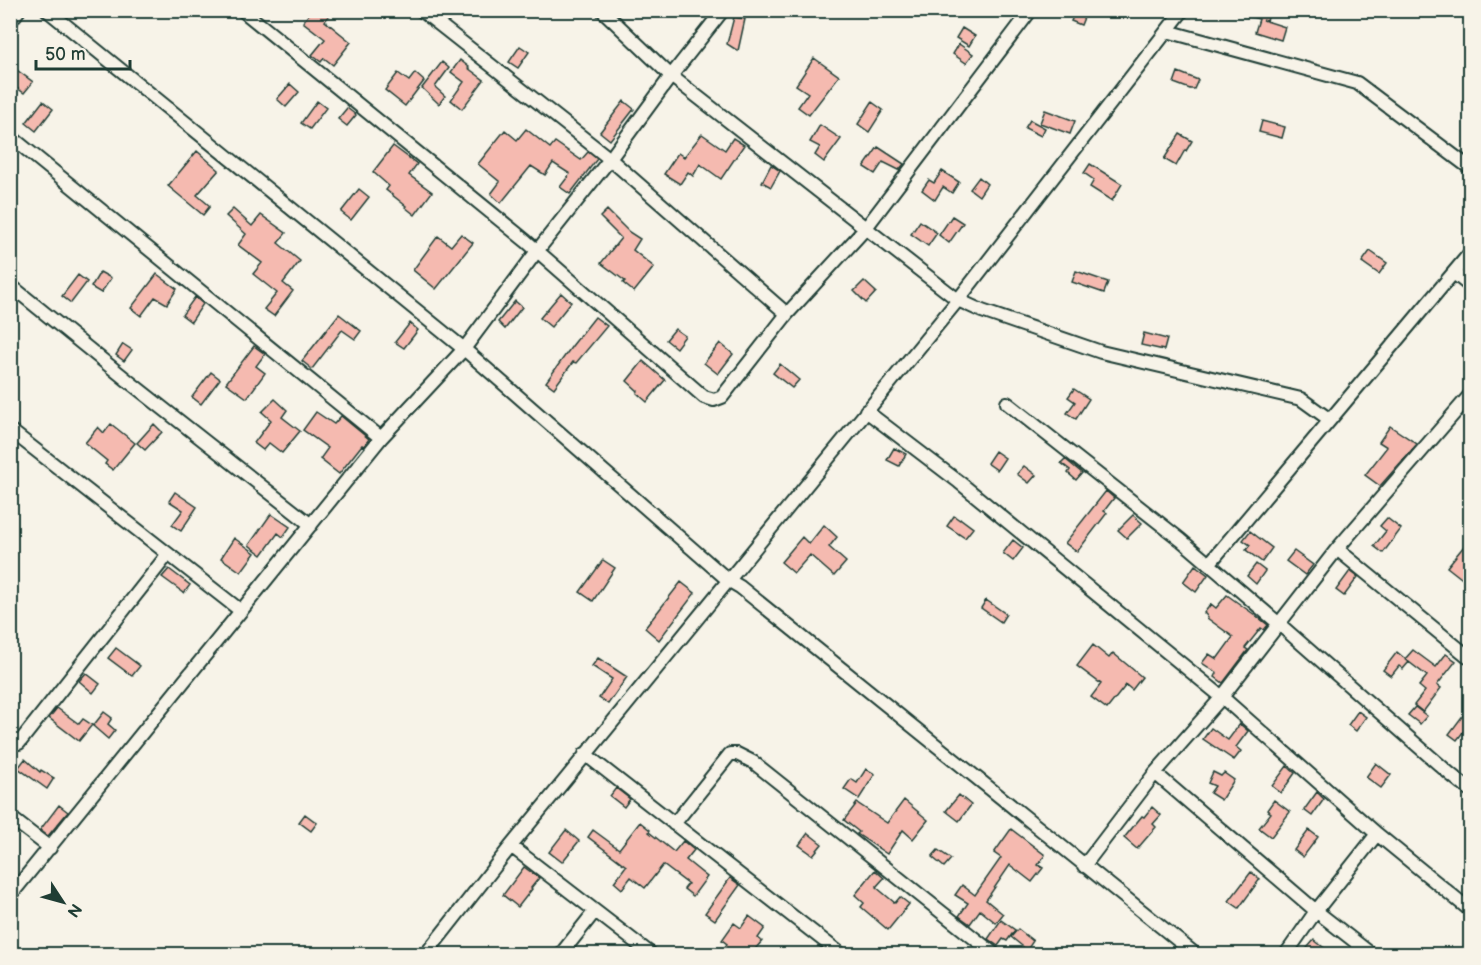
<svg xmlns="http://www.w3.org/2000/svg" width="1481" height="965" font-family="'Balsamiq Sans',sans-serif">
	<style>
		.building { fill: #f5bab0; stroke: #1f3d34; stroke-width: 1.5 }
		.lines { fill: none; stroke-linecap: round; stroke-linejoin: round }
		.street-casing { stroke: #1f3d34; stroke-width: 16 }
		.street { stroke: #f7f3e8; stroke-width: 12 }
	</style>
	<rect width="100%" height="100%" fill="#f7f3e8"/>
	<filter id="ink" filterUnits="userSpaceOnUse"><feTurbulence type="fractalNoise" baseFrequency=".0167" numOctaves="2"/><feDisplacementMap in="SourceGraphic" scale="12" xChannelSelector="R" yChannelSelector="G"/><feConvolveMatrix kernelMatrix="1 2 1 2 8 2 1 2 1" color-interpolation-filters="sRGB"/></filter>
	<g filter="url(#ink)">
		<!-- building -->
		<path class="building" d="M312 10H333L325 21 351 42 333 65 324 58 321 62 312 55 325 39 303 22Z
			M1076 10H1087L1081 25 1071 21Z
			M1240 10H1270L1267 21 1263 20 1285 27 1281 40 1255 32 1259 19 1239 14Z
			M734 17 745 19 738 51 727 44Z
			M962 28 975 36 969 46 956 38Z
			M959 44 973 54 966 63 953 54Z
			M520 46 529 52 518 68 509 62Z
			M814 58 839 76 809 115 798 107 808 93 796 85Z
			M460 60 469 67 468 68 484 80 462 109 451 100 464 82 451 72Z
			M442 62 449 68 435 87 445 96 439 104 422 88Z
			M10 65 33 82 24 93 10 83Z
			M1178 72 1198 80 1194 89H1190L1174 83Z
			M398 73 409 81 415 73 424 81 405 106 385 90Z
			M290 84 299 92 286 107 277 99Z
			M43 101 53 109 36 131 26 123Z
			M317 101 326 108 310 129 301 123Z
			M624 101 634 109 610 140 600 132Z
			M872 102 883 110 869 132 858 124Z
			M347 108 356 115 347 126 338 119Z
			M1045 110 1075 121 1070 134 1040 123Z
			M1030 120 1045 128 1041 136 1025 128Z
			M1262 121 1285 127 1282 138 1259 132Z
			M820 125 841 139 824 162 815 155 820 147 810 142Z
			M526 129 550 148 555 142 581 160 588 152 597 159 570 194 560 187 570 174 553 163 545 175 531 166 501 203 491 194 500 182 478 164 505 130 517 140Z
			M702 134 725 150 733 138 744 145 721 179 700 164 693 176 688 172 680 184 664 174 678 153 684 157Z
			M1180 134 1192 141 1186 151 1185 150 1176 166 1164 159Z
			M393 146 417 164 409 175 432 192 415 215 405 207 406 206 386 190 389 186 373 172Z
			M878 147 904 164 899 170 883 162 875 174 864 167Z
			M197 151 219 170 197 195 210 206 203 215 168 186Z
			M1090 164 1122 184 1112 201 1090 187 1094 180 1084 173Z
			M771 165 780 171 771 187 762 182Z
			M942 171 959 182 952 193 943 187 935 200 922 190 929 180 934 183Z
			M979 177 987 184 979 196 970 189Z
			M359 189 369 197 351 220 341 212Z
			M233 209 252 226 261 215 286 233 278 243 300 261 283 283 293 291 274 316 264 309 277 293 253 274 262 263 238 245 246 234 226 216Z
			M607 210 629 232 640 239 633 250 654 267 634 292 623 283 625 281 601 263 621 238 600 217Z
			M952 216 963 223 949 243 939 235Z
			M920 221 937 233 928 246 911 234Z
			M461 234 473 243 436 289 413 270 438 236 451 246Z
			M1370 251 1387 263 1379 274 1362 262Z
			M1076 271 1108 282 1104 293 1072 282Z
			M100 272 111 278 101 293 91 287Z
			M157 274 177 289 167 304 155 297 141 316 131 308Z
			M78 275 87 282 71 303 62 296Z
			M864 281 876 292 866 303 854 291Z
			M561 293 571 302 551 327 540 318Z
			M195 297 203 304 191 322 182 315Z
			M515 301 522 307 505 329 498 322Z
			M339 314 361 331 355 339 342 330 312 369 302 361Z
			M595 317 607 326 576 363 573 362 554 388 546 382 572 346Z
			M410 323 418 330 404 348 395 342Z
			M675 329 685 336 676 348 666 340Z
			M1144 333 1167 339 1164 350 1141 345Z
			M720 343 733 354 718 374 704 363Z
			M123 344 132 350 124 361 116 355Z
			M254 346 265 354 256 366 265 373 247 398 226 383Z
			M643 361 665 380 647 402 637 393 638 391 627 381Z
			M780 364 799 380 792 388 773 373Z
			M211 372 220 379 201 404 192 397Z
			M1074 389 1089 399 1076 419 1067 413 1075 402 1068 397Z
			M275 399 287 410 282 417 300 431 282 453 269 443 263 450 254 443 271 420 262 412Z
			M316 412 334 424 341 416 369 439 364 446 362 445 339 474 320 459 328 448 303 430Z
			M111 424 135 443 113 470 105 464 107 461 85 443 98 427 104 433Z
			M154 424 162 432 145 450 137 443Z
			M1390 426 1417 444 1380 486 1365 475 1387 447 1379 442Z
			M894 448 906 454 899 466 887 460Z
			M995 451 1005 458 997 470 987 463Z
			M1065 459 1082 473 1076 480 1068 473 1070 470 1061 463Z
			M1024 466 1036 475 1029 483 1017 474Z
			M1106 491 1114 498 1104 511 1107 513 1077 552 1065 543Z
			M175 492 197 507 181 531 172 525 183 510 169 501Z
			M271 514 290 527 283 537 278 533 262 555 249 545Z
			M1133 515 1142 523 1127 538 1118 530Z
			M954 516 960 520 961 519 973 528 965 538 947 526Z
			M1387 518 1401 529 1383 553 1374 546 1386 531 1380 526Z
			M824 525 837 537 829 547 846 562 834 576 810 555 794 573 781 562 802 537 809 544Z
			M1250 531 1272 548 1262 562 1246 550 1250 545 1243 540Z
			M234 538 255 553 241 572 221 558Z
			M1013 540 1023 548 1013 561 1003 553Z
			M1464 546 1470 551V558L1464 567 1470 573V585L1447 567Z
			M1294 551 1313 565 1305 575 1286 561Z
			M603 560 615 568 593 601 580 592Z
			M1256 564 1265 571 1256 584 1247 576Z
			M1195 565 1208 575 1196 592 1183 582Z
			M169 569 190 585 184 593 162 577Z
			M1350 571 1358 577 1344 596 1336 590Z
			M681 582 695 593 659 640 645 628Z
			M1227 595 1255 615 1268 625 1264 630 1261 628 1245 648 1248 650 1223 683 1215 677 1217 673 1202 663 1209 654 1217 659 1233 637 1207 618 1208 617 1204 613 1211 604 1216 608Z
			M986 600 1006 614 1001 622 981 608Z
			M1093 645 1109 658 1113 653 1142 677 1132 690 1126 685 1107 709 1091 697 1101 684 1077 666Z
			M116 648 140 666 132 676 108 658Z
			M1413 650 1436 667 1446 654 1456 661 1437 685 1441 688 1423 712 1414 705 1425 691 1419 686 1427 676 1405 659Z
			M1397 652 1409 662 1403 669 1399 666 1391 676 1383 670Z
			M598 658 627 677 608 704 599 698 612 679 592 666Z
			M86 673 100 684 93 693 79 681Z
			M1415 707 1427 716 1420 724 1408 715Z
			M57 708 79 724 83 719 92 725 79 741 49 718Z
			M1358 711 1366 717 1356 731 1348 725Z
			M104 712 112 718 108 724 115 730 108 739 93 726Z
			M1464 714 1470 719V723L1457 740 1449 734Z
			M1240 724 1248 731 1236 747 1241 751 1234 760 1203 739 1211 728 1228 740Z
			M25 759 40 772 41 770 54 778 47 789 18 768Z
			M1376 763 1391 775 1381 788 1366 777Z
			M1287 766 1295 773 1281 793 1272 786Z
			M866 769 875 774 859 799 844 789 851 779 857 783Z
			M1213 772 1221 776 1224 773 1234 780 1221 800 1210 793 1215 786 1208 783Z
			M616 788 630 799 624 807 610 796Z
			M1317 792 1324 799 1312 816 1304 810Z
			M959 795 971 805 959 821 946 811Z
			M904 800 928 820 913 839 903 830 887 854 857 834 859 832 844 820 857 803 887 823Z
			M1274 800 1290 812 1271 837 1259 828 1271 813 1267 810Z
			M59 805 68 812 48 836 40 830Z
			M1152 807 1161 815 1153 824 1156 827 1137 849 1124 838 1142 816 1144 817Z
			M305 814 317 823 311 831 299 822Z
			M640 822 650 830 649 832 674 852 683 841 694 850 686 860 707 877 693 896 684 889 688 884 663 865 645 888 631 877 622 889 614 882 626 866 588 837 593 830 619 849Z
			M1011 829 1045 855 1038 865 1043 868 1032 882 1010 865 986 900 1003 914 996 923 980 910 970 924 959 916 968 903 955 895 962 885 975 895 1001 858 994 853Z
			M566 830 579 841 562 862 549 852Z
			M1309 830 1318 837 1303 857 1294 850Z
			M808 833 822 844 813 855 799 845Z
			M938 850 951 859 944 867 932 857Z
			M524 867 539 878 531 888 532 889 518 907 503 895Z
			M875 870 884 878 876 887 895 903 900 897 909 904 888 930 861 907 864 903 855 895Z
			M1251 872 1260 879 1239 908 1229 901Z
			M730 878 740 885 715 920 705 913Z
			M749 916 765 928 758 938 762 941 751 954H720L727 944 722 940 734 923 741 928Z
			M1001 920 1015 930 1007 941 1003 939 998 946 988 939Z
			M1018 929 1033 941 1027 950 1011 937Z
			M1314 940 1332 954H1302Z"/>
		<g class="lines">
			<defs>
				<path id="street" d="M47 10 464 349 728 580 740 587 1195 954
					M242 10 526 241 704 397 714 400 722 397 787 314 865 229 1031 10
					M421 10 610 159 787 314
					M723 10 671 76 958 300 982 311 1101 352 1301 399 1330 420 1209 564
					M10 22 19 10
					M1167 31 1357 83 1470 168
					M10 136 381 438
					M1454 273 1470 286
					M10 285 127 380 311 525
					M1007 403 1181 540 1278 623 1450 774 1470 790
					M866 411 959 482 1222 697 1377 834 1470 910
					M1330 420 1470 253
					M10 430 241 611
					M1337 549 1470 658
					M19 743 168 554
					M585 754 841 954
					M1155 773 1316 911 1371 954
					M10 817 50 848
					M674 824 730 754H737L753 762 994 954
					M511 846 651 954
					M1084 866 1155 773 1222 697 1337 549 1470 395
					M10 896 381 438 464 349 537 251 610 159 671 76 602 10
					M426 954 511 846 958 300 1183 10
					M561 954 595 911
					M1286 954 1316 911 1377 834"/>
			</defs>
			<!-- street casing -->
			<use href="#street" class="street-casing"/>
			<!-- street -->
			<use href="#street" class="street"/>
		</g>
	</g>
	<!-- margin -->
	<rect width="1481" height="965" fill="none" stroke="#f7f3e8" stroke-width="36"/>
	<rect x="18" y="18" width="1445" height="929" fill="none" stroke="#1f3d34" stroke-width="2" filter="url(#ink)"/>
	<!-- north arrow -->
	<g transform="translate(63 902) rotate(126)" stroke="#f7f3e8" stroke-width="4.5" paint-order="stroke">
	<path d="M0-4.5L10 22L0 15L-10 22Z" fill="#1f3d34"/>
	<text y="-9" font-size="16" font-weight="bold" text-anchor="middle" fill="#1f3d34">N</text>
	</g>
	<!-- scale -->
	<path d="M36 60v9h94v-9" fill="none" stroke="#1f3d34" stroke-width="3"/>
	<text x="45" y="60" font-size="18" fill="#1f3d34" stroke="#f7f3e8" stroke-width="4.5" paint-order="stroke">50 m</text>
</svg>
